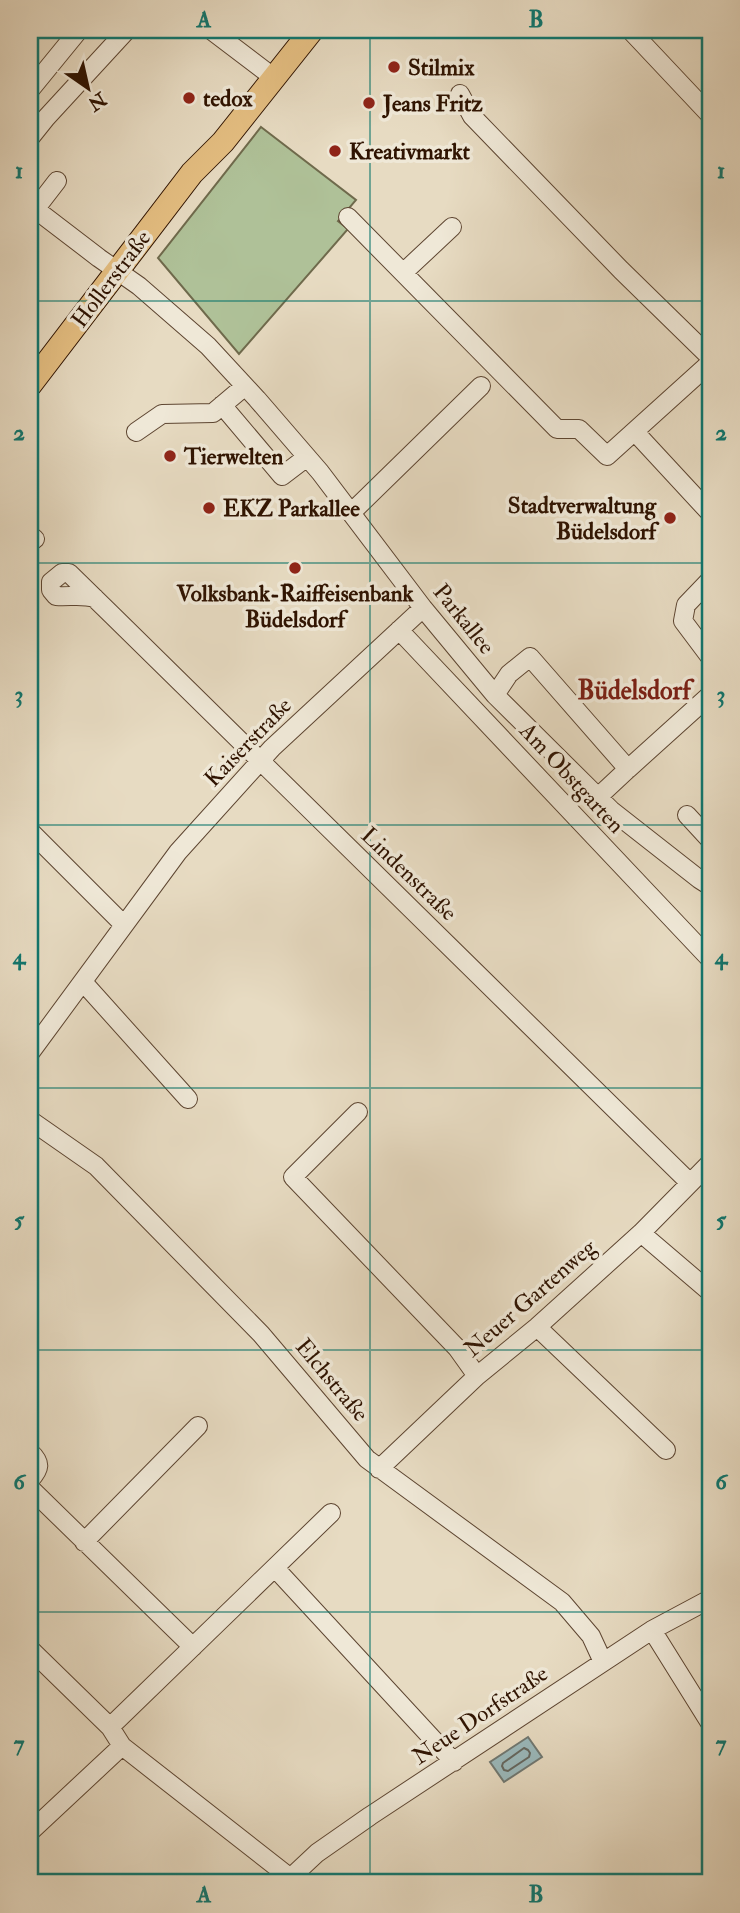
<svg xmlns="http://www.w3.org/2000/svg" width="740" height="1913" font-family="'IM FELL Double Pica',serif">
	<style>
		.green { fill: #afc198; stroke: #6f6a4c; stroke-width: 2 }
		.water { fill: #9ab9bc; stroke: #6f7771; stroke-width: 2 }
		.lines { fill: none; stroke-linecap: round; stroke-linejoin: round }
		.shore { stroke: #64665e; stroke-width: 2 }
		.minor-casing { stroke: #5d4531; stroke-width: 20 }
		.major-casing { stroke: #2f1301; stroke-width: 25 }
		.minor { stroke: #efe8d7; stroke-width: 18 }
		.major { stroke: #e4be81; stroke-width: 23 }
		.grid { fill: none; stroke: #0f766e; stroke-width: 2; stroke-opacity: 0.55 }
		.poi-dot { fill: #8f2418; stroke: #efe8d7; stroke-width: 2.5 }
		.labels { text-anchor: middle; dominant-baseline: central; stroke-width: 7; stroke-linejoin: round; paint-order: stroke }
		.poi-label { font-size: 23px; font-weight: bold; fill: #2f1301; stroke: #efe8d7; text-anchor: start }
		.street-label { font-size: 23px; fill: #2f1301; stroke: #efe8d7 }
		.quarter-label { font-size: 26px; font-weight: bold; fill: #7a1f14; stroke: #efe8d7 }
		.neatline { fill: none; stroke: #0f766e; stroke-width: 2.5 }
		.grid-label { font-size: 23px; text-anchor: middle; font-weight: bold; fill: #0f766e }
	</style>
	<rect width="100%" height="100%" fill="#e7dbc2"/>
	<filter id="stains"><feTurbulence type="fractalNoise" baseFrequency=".00286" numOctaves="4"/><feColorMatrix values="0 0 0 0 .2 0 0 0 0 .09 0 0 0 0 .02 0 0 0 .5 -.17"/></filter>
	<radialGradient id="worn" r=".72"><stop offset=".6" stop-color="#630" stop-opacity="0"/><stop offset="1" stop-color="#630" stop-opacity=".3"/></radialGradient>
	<!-- green -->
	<path class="green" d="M261 127 356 200 338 221 348 229 239 354 158 258Z"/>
	<!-- water -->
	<path class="water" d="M528 1737 542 1757 504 1782 490 1762Z"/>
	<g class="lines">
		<!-- shore -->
		<path class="shore" d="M524 1748 528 1750 530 1753 529 1757 508 1771 504 1770 502 1766 503 1763Z"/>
		<defs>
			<path id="minor" d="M211 30 265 71
				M630 30 710 115
				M30 90 79 30
				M460 94 472 116 621 270 710 357
				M30 138 46 118 127 30
				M30 203 35 209 99 258 139 286 208 346 257 399 320 472 423 608 495 695 611 810 699 879 710 886
				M30 216 57 181
				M348 217 557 429H579L607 456 710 363
				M404 272 452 227
				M222 405 282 476 307 457
				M136 432 162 414 213 413 245 386
				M635 432 710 513
				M351 513 481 386
				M30 535 35 539
				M710 580 686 605 683 621 710 657
				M95 598C83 594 69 597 56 596L51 590V582L62 573H69L113 616 690 1183
				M399 630 710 959
				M495 695 509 674 530 657 628 769 598 797
				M628 769 710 695
				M687 815 710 840
				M30 831 124 925
				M83 982 188 1099
				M30 1053 178 852 272 748 423 608
				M358 1112 293 1177 457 1348 477 1376
				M30 1120 96 1166 261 1334 367 1459 562 1602 591 1636 603 1662
				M641 1233 710 1292
				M537 1327 666 1450
				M30 1452C42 1463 40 1469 30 1480
				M379 1469 477 1376 537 1327 641 1233 710 1163
				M30 1488 193 1647
				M84 1542 198 1426
				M275 1568 454 1762
				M652 1630 710 1723
				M30 1649 110 1727 122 1746 297 1883
				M110 1727 331 1513
				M30 1832 122 1746
				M285 1883 317 1853 370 1816 652 1630 710 1599"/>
			<path id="major" d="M30 385 192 173 223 142 312 30"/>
		</defs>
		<!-- minor casing -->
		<use href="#minor" class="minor-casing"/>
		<!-- major casing -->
		<use href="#major" class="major-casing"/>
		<!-- minor -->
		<use href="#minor" class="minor"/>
		<!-- major -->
		<use href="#major" class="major"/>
	</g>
	<!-- grid -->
	<path class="grid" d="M370 30V1883M30 301H710M30 563H710M30 825H710M30 1088H710M30 1350H710M30 1612H710"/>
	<!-- markers -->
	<g class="poi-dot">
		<circle cx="394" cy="67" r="7"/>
		<circle cx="189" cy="98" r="7"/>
		<circle cx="369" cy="103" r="7"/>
		<circle cx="335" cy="151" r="7"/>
		<circle cx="170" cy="456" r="7"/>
		<circle cx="209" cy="508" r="7"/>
		<circle cx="670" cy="518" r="7"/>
		<circle cx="295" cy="568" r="7"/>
	</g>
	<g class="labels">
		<!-- poi labels -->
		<g class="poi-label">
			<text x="408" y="67">Stilmix</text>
			<text x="203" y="98">tedox</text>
			<text x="383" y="103">Jeans Fritz</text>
			<text x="349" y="151">Kreativmarkt</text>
			<text x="184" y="456">Tierwelten</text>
			<text x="656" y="505" text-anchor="end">Stadtverwaltung<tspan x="656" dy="26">Büdelsdorf</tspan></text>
			<text x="223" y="508">EKZ Parkallee</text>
			<text x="295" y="593" text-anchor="middle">Volksbank-Raiffeisenbank<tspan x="295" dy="26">Büdelsdorf</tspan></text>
		</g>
		<!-- street labels -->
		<g class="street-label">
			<text transform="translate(111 279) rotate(-53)">Hollerstraße</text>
			<text transform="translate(464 619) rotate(51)">Parkallee</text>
			<text transform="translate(248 742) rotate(-46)">Kaiserstraße</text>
			<text transform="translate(572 778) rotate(47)">Am Obstgarten</text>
			<text transform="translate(409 874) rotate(44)">Lindenstraße</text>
			<text transform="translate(530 1298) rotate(-41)">Neuer Gartenweg</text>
			<text transform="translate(332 1380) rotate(50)">Elchstraße</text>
			<text transform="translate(480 1715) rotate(-34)">Neue Dorfstraße</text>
		</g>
		<!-- quarter labels -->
		<g class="quarter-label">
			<text x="634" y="691">Büdelsdorf</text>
		</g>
	</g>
	<!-- margin -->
	<rect width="740" height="1913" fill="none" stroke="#e7dbc2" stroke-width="77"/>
	<!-- north arrow -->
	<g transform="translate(88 88) rotate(146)" stroke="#efe8d7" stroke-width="5" paint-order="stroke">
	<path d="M0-5L12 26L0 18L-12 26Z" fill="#2f1301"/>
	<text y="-10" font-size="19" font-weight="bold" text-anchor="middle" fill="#2f1301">N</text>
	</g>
	<rect x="38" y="38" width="664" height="1836" class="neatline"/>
	<g class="grid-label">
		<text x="204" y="27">A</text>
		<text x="536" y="27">B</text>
		<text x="19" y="178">1</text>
		<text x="721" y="178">1</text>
		<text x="19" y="440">2</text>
		<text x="721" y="440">2</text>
		<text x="19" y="702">3</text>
		<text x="721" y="702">3</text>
		<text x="19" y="964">4</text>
		<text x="721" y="964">4</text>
		<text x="19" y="1227">5</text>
		<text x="721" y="1227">5</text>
		<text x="19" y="1489">6</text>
		<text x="721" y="1489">6</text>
		<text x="19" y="1751">7</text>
		<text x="721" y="1751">7</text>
		<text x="204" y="1902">A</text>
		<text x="536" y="1902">B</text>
	</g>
	<rect width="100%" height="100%" filter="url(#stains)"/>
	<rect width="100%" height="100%" fill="url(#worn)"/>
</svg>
